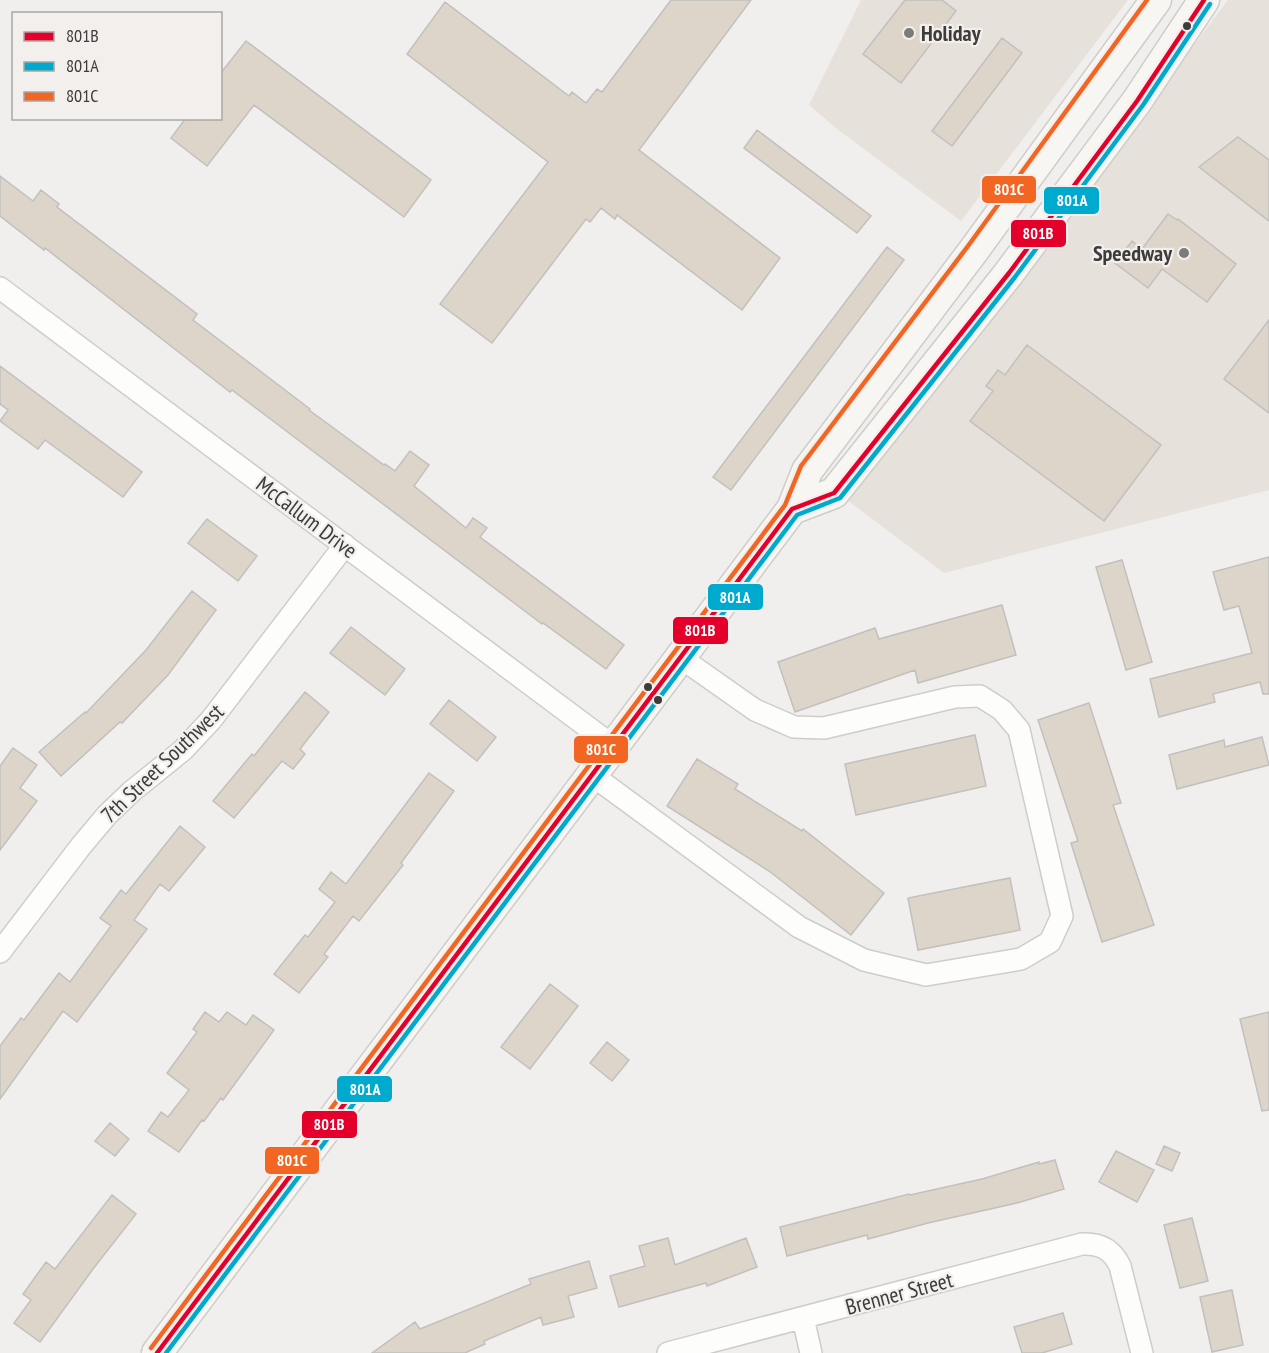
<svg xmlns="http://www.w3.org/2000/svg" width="1269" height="1353" font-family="'PT Sans Narrow',sans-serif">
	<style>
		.built { fill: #e6e1db }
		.building { fill: #ddd5c9; stroke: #c1c0be; stroke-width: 1.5 }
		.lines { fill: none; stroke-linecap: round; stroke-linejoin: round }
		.street-casing { stroke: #cecdcb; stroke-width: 24 }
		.secondary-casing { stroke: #cecdcb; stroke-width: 33 }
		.street { stroke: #fdfdfc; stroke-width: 21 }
		.secondary { stroke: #f8f6f3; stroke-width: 30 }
		.bus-1-casing { stroke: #f2efec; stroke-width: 9 }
		.bus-2-casing { stroke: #f2efec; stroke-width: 9 }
		.bus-3-casing { stroke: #f2efec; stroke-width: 9 }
		.bus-1 { stroke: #e4002b; stroke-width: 4.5 }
		.bus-2 { stroke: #00a9ce; stroke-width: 4.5 }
		.bus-3 { stroke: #f26522; stroke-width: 4.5 }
		.bus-dot { fill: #3d3c3b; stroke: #f2efec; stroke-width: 2 }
		.poi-dot { fill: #7c7b79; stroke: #f2efec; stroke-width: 2 }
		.labels { text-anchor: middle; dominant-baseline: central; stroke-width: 4.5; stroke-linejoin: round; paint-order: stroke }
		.poi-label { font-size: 22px; font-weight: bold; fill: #3d3c3b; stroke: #f2efec; text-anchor: start }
		.street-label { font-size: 22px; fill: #3d3c3b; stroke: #f2efec }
		.line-badge { stroke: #f2efec; stroke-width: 2 }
		.badge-label { font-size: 16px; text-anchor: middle; font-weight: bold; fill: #fff }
	</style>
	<rect width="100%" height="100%" fill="#f1efed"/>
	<!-- built -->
	<path class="built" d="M861 0H1128L961 221 837 129 809 105Z
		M1228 0H1269V490L944 573 843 497 1006 292Z"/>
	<!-- building -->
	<path class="building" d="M671 0H751L639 150 780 258 742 310 617 215 615 219 601 208 590 222 586 219 492 343 440 304 548 162 407 54 445 2 569 96 572 92 586 103 597 89 602 92Z
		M905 0H942L956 11 901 83 863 54Z
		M1002 38 1022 53 952 146 932 131Z
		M246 41 431 180 404 217 254 105 207 166 171 138 186 118H220V74Z
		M757 130 871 216 857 233 744 148Z
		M1238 137 1269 160V221L1199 167Z
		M0 176 33 201 41 190 59 204 57 207 197 314 193 320 310 409 309 410 384 465 385 464 395 471 410 451 429 465 414 486 466 528 473 518 487 528 480 537 624 645 606 669 543 623 542 624 232 390 230 392 45 248 44 250 0 216Z
		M1168 214 1177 220 1178 219 1236 264 1207 302 1162 269 1148 288 1115 263 1132 241 1142 249Z
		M887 247 904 260 731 490 713 477Z
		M1269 320V413L1224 379Z
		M1027 345 1161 445 1104 521 970 421 993 391 986 386 998 370 1005 375Z
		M0 366 142 472 123 497 45 440 38 449 0 421 8 410 0 404Z
		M207 519 257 556 238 581 188 543Z
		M1269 557V694H1263L1260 682 1213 694 1215 702 1159 717 1150 679 1252 653 1239 606 1224 610 1213 572Z
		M1122 560 1152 662 1126 670 1096 567Z
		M192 591 216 610 168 675 122 723 120 722 61 776 39 752 85 712 86 713 146 650Z
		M1002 605 1016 655 918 683 915 670 795 712 778 662 875 628 879 639Z
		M351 627 405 669 385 695 330 653Z
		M305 692 329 712 300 749 305 754 293 769 282 761 234 818 213 801 252 754 254 756Z
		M449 700 496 737 477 761 430 724Z
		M1089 703 1121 803 1113 805 1154 925 1102 942 1071 843 1078 841 1038 720Z
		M975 735 986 786 856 815 845 764Z
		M1262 737 1269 765 1177 789 1169 755 1224 740 1225 747Z
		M13 748 37 765 20 788 37 801 0 850V766Z
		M697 759 738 784 735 789 802 831 803 829 884 893 851 935 769 871 667 806Z
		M429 773 454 791 401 863 403 865 359 921 353 916 324 954 328 957 299 993 274 974 305 935 308 937 335 902 319 889 331 872 346 884Z
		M180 826 205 847 169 891 160 884 134 920 147 929 116 970 77 1022 63 1011 0 1099V1046L21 1018 24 1020 59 973 70 982 111 926 100 918 121 890 126 894Z
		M1010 878 1020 930 918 950 908 898Z
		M550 984 578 1006 530 1069 501 1047Z
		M205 1012 219 1022 227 1012 246 1025 253 1015 274 1030 223 1100 221 1098 204 1121 202 1120 179 1152 148 1131 161 1112 168 1117 189 1090 167 1073 197 1032 193 1029Z
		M1269 1012V1110L1262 1111 1240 1019Z
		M607 1042 629 1060 612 1081 590 1063Z
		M110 1123 129 1139 115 1156 95 1141Z
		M1164 1146 1180 1153 1172 1171 1156 1164Z
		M1116 1151 1154 1170 1137 1202 1099 1182Z
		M1055 1160 1064 1189 1017 1203 928 1223 868 1239 867 1235 787 1256 780 1227 909 1194 910 1195 982 1179 1039 1162V1164Z
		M112 1195 136 1214 93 1269 40 1342 14 1323 31 1300 23 1294 46 1262 55 1269Z
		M1192 1218 1208 1281 1180 1288 1164 1225Z
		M668 1238 675 1265 746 1238 757 1267 707 1286 706 1283 619 1307 610 1276 645 1266 639 1246Z
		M589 1261 597 1288 568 1296 574 1317 543 1325 541 1317 484 1341 485 1344 465 1353H372L415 1322 420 1329 531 1284 529 1279Z
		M1232 1290 1243 1345 1212 1352 1200 1297Z
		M1063 1313 1072 1344 1042 1353H1022L1014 1327Z"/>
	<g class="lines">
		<defs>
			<path id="street" d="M0 288 613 746
				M592 775 799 927 864 960 926 975 1021 959 1050 942 1062 916 1019 730 1002 710 980 696 955 697 824 728 794 727 755 710 681 658
				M0 952 81 846 107 815 131 792 183 750 211 720 345 545
				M803 1318 811 1353
				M668 1353 1082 1244C1100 1243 1112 1249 1120 1266L1142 1353"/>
			<path id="secondary" d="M792 509 834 493 1009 273 1137 101 1204 0
				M157 1353 792 509 807 471 974 250 1156 0"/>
		</defs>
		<!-- street casing -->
		<use href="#street" class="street-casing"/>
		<!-- secondary casing -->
		<use href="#secondary" class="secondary-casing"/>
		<!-- street -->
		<use href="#street" class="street"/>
		<!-- secondary -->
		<use href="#secondary" class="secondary"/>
		<defs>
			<path id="bus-1" d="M157 1353 792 509 834 493 1009 273 1137 101 1204 0"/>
			<path id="bus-2" d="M166 1353 797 515 840 498 1015 277 1143 105 1210 4"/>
			<path id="bus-3" d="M151 1348 785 505 801 466 968 246 1147 0"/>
		</defs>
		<!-- bus-1 casing -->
		<use href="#bus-1" class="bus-1-casing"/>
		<!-- bus-2 casing -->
		<use href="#bus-2" class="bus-2-casing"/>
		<!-- bus-3 casing -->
		<use href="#bus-3" class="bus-3-casing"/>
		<!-- bus-1 -->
		<use href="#bus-1" class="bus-1"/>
		<!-- bus-2 -->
		<use href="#bus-2" class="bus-2"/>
		<!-- bus-3 -->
		<use href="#bus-3" class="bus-3"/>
	</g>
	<!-- markers -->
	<g class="bus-dot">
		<circle cx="1187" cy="26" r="5"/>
		<circle cx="648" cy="687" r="5"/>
		<circle cx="658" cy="700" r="5"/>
	</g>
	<g class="poi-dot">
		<circle cx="909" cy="33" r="6"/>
		<circle cx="1184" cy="253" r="6"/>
	</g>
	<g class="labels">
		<!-- poi labels -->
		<g class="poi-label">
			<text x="921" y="33">Holiday</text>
			<text x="1172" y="253" text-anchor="end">Speedway</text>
		</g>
		<!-- street labels -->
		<g class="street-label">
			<text transform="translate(307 517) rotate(37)">McCallum Drive</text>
			<text transform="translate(162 763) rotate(-44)">7th Street Southwest</text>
			<text transform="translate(899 1293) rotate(-15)">Brenner Street</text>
		</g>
	</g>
	<g class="line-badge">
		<rect x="981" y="175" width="56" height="29" rx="6" fill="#f26522"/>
		<rect x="1043" y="186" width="57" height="29" rx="6" fill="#00a9ce"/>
		<rect x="1010" y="219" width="57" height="29" rx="6" fill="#e4002b"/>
		<rect x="707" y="583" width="57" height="28" rx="6" fill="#00a9ce"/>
		<rect x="672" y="616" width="57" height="29" rx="6" fill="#e4002b"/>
		<rect x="573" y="735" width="56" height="29" rx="6" fill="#f26522"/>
		<rect x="336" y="1075" width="57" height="28" rx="6" fill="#00a9ce"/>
		<rect x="301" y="1110" width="57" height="29" rx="6" fill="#e4002b"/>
		<rect x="264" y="1146" width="56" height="29" rx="6" fill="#f26522"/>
	</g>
	<g class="badge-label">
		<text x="1009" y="195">801C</text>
		<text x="1072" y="206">801A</text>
		<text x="1038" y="239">801B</text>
		<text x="735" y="603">801A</text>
		<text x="700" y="636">801B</text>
		<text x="601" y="755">801C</text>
		<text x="365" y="1095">801A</text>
		<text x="329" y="1130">801B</text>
		<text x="292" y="1166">801C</text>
	</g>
	<!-- legend -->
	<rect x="12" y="12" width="210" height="108" fill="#f2efec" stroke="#aaa7a5" stroke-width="1.5"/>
	<rect x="24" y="32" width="30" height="9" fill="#e4002b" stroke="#aaa7a5" stroke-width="1.5"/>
	<text x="66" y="42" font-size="18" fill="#3d3c3b">801B</text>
	<rect x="24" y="62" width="30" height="9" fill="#00a9ce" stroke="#aaa7a5" stroke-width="1.5"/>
	<text x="66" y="72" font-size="18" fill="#3d3c3b">801A</text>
	<rect x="24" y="92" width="30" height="9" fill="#f26522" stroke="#aaa7a5" stroke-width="1.5"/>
	<text x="66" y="102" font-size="18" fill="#3d3c3b">801C</text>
</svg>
